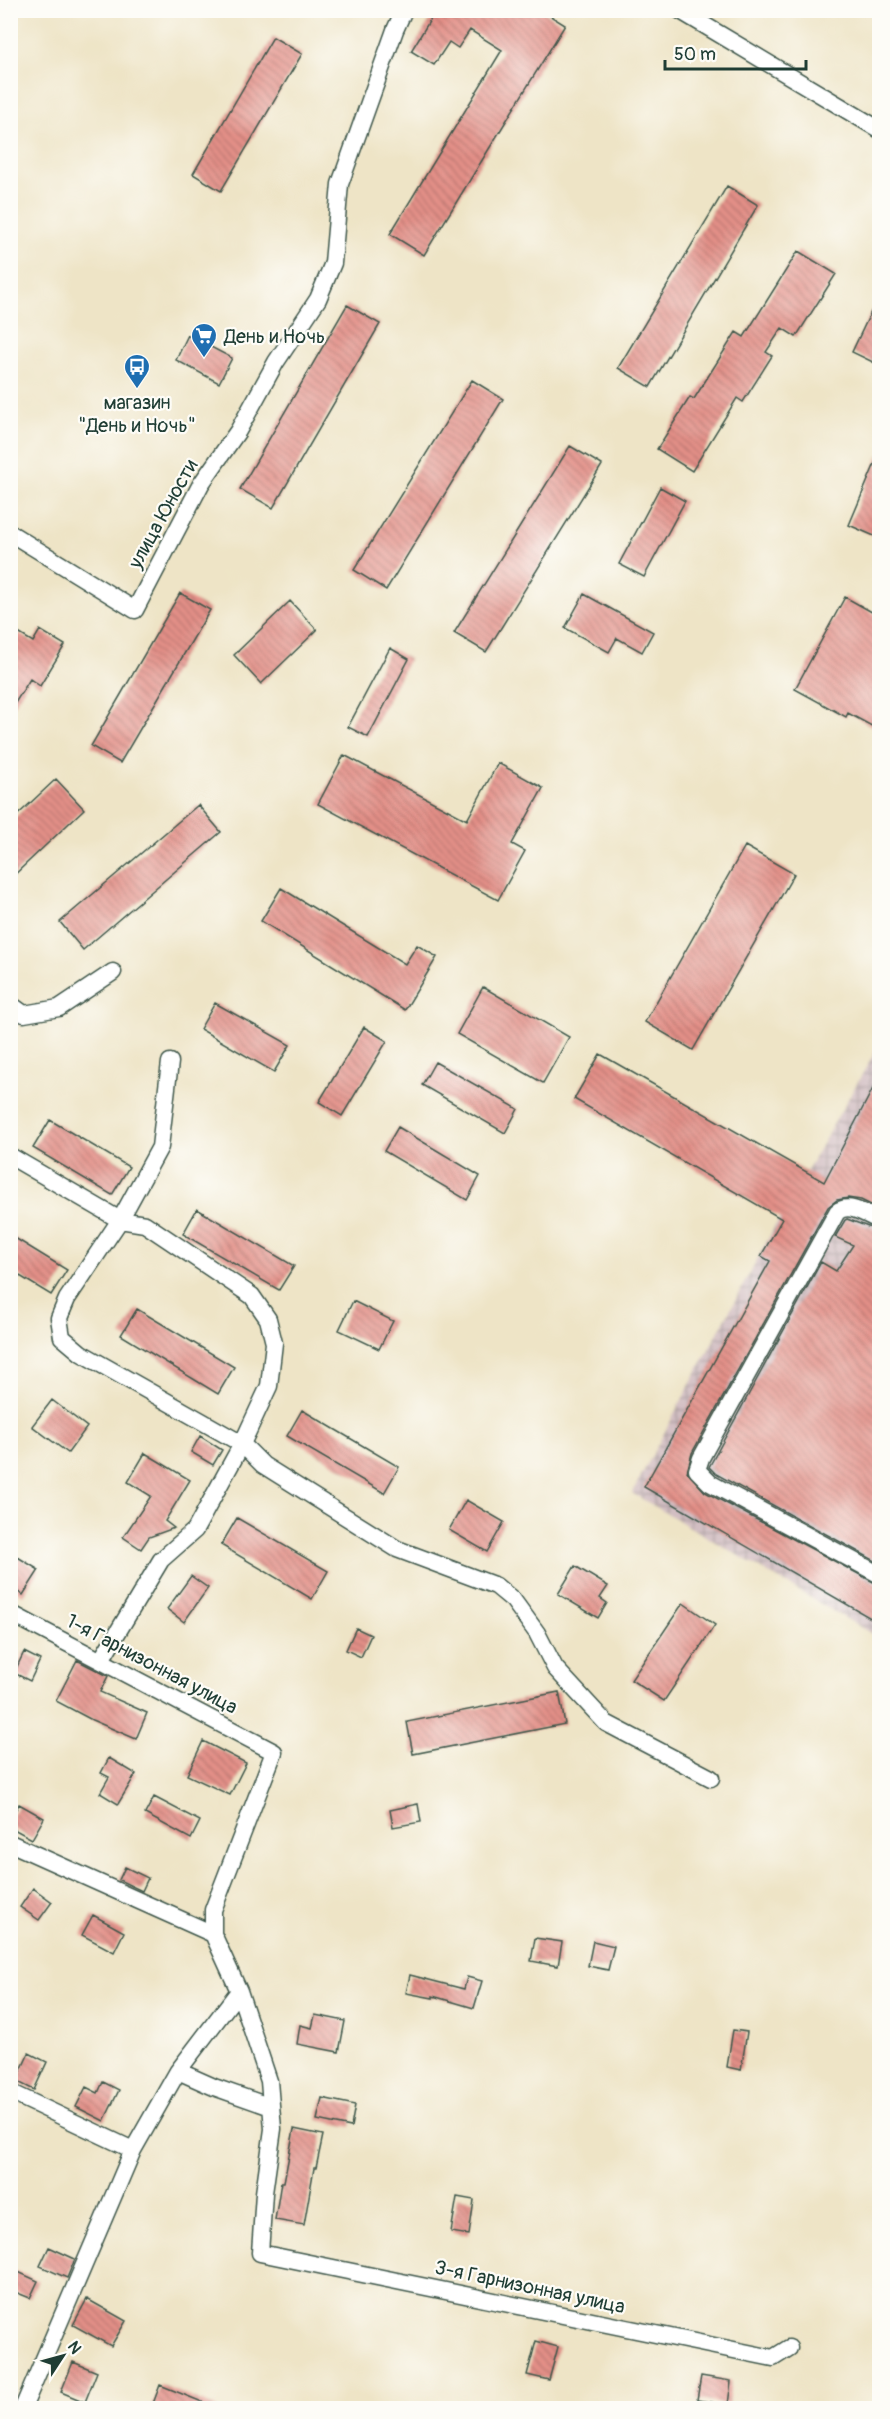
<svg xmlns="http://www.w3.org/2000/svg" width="890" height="2419" font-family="Pangolin,sans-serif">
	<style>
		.industrial { fill: url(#industrial-grid) }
		.building { fill: url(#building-back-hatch) }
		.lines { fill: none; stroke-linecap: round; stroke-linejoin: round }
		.minor-casing { stroke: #3e564a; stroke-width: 19 }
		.minor { stroke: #fff; stroke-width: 16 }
		.labels { text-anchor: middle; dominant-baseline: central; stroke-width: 4.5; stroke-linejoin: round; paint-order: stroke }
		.poi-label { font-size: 20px; fill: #1f3d34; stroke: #fdfcf7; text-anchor: start }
		.street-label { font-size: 20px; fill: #1f3d34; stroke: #fdfcf7 }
	</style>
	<defs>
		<pattern id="industrial-grid" width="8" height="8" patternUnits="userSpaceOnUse" patternTransform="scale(1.5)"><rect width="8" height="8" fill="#d2bec2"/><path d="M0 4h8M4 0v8" fill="none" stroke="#aa9c9e"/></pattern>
		<pattern id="building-back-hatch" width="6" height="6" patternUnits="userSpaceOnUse" patternTransform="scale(1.5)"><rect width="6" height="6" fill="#e38f87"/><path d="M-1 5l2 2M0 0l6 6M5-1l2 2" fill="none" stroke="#b7766f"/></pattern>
	</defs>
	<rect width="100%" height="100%" fill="#fdfcf7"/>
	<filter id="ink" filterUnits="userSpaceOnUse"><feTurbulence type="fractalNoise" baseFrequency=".0167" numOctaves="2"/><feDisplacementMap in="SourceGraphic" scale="12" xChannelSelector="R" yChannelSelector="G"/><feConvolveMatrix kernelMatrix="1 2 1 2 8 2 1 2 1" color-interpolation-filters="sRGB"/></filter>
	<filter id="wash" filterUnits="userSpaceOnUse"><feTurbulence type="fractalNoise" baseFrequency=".008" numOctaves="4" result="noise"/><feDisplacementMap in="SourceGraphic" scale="24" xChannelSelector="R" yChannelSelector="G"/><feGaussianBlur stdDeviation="1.35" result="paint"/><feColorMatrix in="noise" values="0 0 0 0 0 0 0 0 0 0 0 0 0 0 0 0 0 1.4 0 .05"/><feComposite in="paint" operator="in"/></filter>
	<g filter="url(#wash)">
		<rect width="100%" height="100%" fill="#eee4c6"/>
		<!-- industrial -->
		<path class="industrial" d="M879 1045V1638L632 1493 774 1228Z"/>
		<g id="blocks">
			<!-- building -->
			<path class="building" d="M436 10H541L565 25 424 255 390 234 502 50 470 30 458 48 449 42 434 65 411 51Z
				M273 37 302 54 221 191 193 174Z
				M727 186 758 205 650 387 618 368Z
				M798 251 836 274 796 337 782 328 766 352 772 356 743 402 737 398 692 471 657 449 690 397 694 399 736 332 744 337Z
				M879 295V365L852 352Z
				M347 305 380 324 273 508 240 489Z
				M188 335 232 358 219 383 176 360Z
				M472 380 503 399 386 590 354 570Z
				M570 446 602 465 486 652 454 633Z
				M879 454V538L849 525Z
				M660 487 685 501 644 577 619 564Z
				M180 593 210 610 120 763 91 746Z
				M584 594 653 632 642 652 617 638 609 652 565 628Z
				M845 597 879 616V730L848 713 846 717 795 689Z
				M290 601 317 630 261 684 234 655Z
				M10 628 33 642 40 630 65 645 40 686 30 679 10 711Z
				M390 648 409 659 368 737 348 727Z
				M344 755 467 820 498 763 543 788 512 844 525 851 498 900 318 804Z
				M56 779 84 809 10 879V822Z
				M198 805 221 832 83 950 60 922Z
				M745 846 794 874 693 1050 645 1022Z
				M281 888 405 964 417 945 437 957 405 1010 261 921Z
				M483 987 569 1037 543 1083 457 1034Z
				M215 1003 290 1045 274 1072 200 1029Z
				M364 1027 387 1041 342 1116 319 1102Z
				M600 1054 824 1182 879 1077V1209L861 1200 848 1198 837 1200 828 1207 692 1453 687 1472 705 1492 879 1585V1623L644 1487 770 1261 761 1256 782 1219 574 1099Z
				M435 1062 518 1109 505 1133 422 1085Z
				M50 1120 129 1167 112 1195 33 1148Z
				M398 1127 480 1176 467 1200 384 1151Z
				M197 1209 294 1266 279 1290 183 1234Z
				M847 1219 879 1231V1563L716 1474 709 1467 821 1262 836 1271 853 1245 835 1237 845 1220Z
				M10 1235 67 1270 51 1295 10 1270Z
				M353 1301 393 1321 379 1349 339 1330Z
				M137 1309 234 1367 218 1394 121 1335Z
				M52 1400 87 1427 68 1453 32 1426Z
				M302 1410 399 1467 384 1493 287 1436Z
				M200 1436 222 1450 213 1465 191 1452Z
				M145 1453 190 1480 165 1521 174 1528 149 1537 141 1549 123 1537 151 1496 128 1482Z
				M466 1500 504 1522 487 1552 449 1530Z
				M237 1518 328 1571 312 1599 221 1545Z
				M16 1556 39 1570 23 1595 10 1587V1565Z
				M575 1566 608 1586 600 1598 607 1603 598 1618 558 1594Z
				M191 1576 208 1588 184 1622 167 1609Z
				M683 1603 715 1625 664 1701 631 1680Z
				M356 1628 371 1635 361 1657 346 1650Z
				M24 1652 40 1660 30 1681 14 1673Z
				M77 1660 108 1676 100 1692 147 1713 136 1739 92 1720 56 1701Z
				M559 1692 565 1724 413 1754 407 1722Z
				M203 1741 246 1763 230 1795 187 1775Z
				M109 1758 136 1774 118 1804 100 1793 109 1777 101 1773Z
				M154 1797 200 1821 191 1839 145 1814Z
				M19 1804 44 1818 32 1839 10 1827V1820Z
				M418 1804 421 1822 393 1827 390 1810Z
				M125 1867 148 1878 142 1891 119 1880Z
				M33 1888 52 1902 39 1920 20 1907Z
				M93 1915 124 1932 114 1952 82 1935Z
				M535 1938 562 1942 558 1966 531 1961Z
				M593 1941 614 1946 608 1970 588 1966Z
				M410 1975 464 1989 467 1977 482 1981 474 2008 433 1996V1998L406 1993Z
				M315 2015 345 2021 339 2052 297 2044 300 2025 312 2028Z
				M733 2030 747 2032 741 2070 727 2067Z
				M29 2053 47 2062 34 2090 16 2081Z
				M103 2082 119 2090 104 2121 76 2107 86 2087 98 2093Z
				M322 2098 355 2105 351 2127 317 2120Z
				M294 2129 323 2135 316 2168H314L304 2225 275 2220 281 2182H284Z
				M457 2197 474 2200 469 2235 451 2232Z
				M49 2247 75 2259 67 2278 40 2266Z
				M16 2271 38 2281 30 2298 10 2290V2284Z
				M87 2299 126 2321 111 2346 73 2325Z
				M536 2341 558 2347 549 2380 527 2375Z
				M73 2362 97 2372 85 2402 61 2392Z
				M701 2376 731 2381 728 2405 697 2400Z
				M160 2385 217 2408V2409H151Z"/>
		</g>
	</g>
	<g filter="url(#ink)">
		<use href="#blocks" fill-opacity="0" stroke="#3e564a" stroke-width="1.5"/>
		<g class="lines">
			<defs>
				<path id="minor" d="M679 10 880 130
					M10 533 135 610 201 484 238 431 276 362 318 299 333 263 340 184 395 30 404 10
					M10 1004 24 1014 59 1008 113 972
					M170 1062 160 1147 120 1220 67 1299 59 1318 62 1337 81 1353 242 1444 263 1465 397 1549 496 1586 513 1600 537 1633 555 1668 606 1723 711 1778
					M10 1156 120 1220 145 1224 252 1296 268 1319 274 1343 269 1386 242 1444 195 1530 161 1560 101 1660
					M880 1221C867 1215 849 1202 837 1212L701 1458 697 1470 710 1483 880 1575
					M10 1613 274 1752 213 1910V1934L239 1991 269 2081 273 2129 264 2193 260 2253 773 2358 789 2348
					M10 1843 213 1934
					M178 2071 214 2087 271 2107
					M10 2092 133 2150
					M23 2408 133 2150 178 2071 239 1991"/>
			</defs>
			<!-- minor casing -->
			<use href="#minor" class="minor-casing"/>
			<!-- minor -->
			<use href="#minor" class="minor"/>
		</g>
	</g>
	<!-- icons -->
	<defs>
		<symbol id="supermarket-pin" viewBox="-11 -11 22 30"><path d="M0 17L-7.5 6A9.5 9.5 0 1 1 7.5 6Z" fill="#1f6fb2" stroke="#fdfcf7"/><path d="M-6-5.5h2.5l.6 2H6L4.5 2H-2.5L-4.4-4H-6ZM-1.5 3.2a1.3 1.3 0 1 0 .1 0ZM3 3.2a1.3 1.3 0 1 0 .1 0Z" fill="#fff"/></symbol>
		<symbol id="bus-pin" viewBox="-11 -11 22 30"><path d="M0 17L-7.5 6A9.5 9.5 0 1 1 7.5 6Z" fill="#1f6fb2" stroke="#fdfcf7"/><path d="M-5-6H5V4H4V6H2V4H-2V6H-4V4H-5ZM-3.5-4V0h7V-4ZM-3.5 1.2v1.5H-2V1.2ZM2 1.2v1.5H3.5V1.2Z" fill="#fff"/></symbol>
	</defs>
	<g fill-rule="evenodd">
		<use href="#supermarket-pin" x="189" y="321" width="30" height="40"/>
		<use href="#bus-pin" x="122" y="352" width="30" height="40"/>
	</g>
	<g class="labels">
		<!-- poi labels -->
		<g class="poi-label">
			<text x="224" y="336">День и Ночь</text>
			<text x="137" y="402" text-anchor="middle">магазин<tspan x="137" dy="23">"День и Ночь"</tspan></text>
		</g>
		<!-- street labels -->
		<g class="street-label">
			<text transform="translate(163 514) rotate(-61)">улица Юности</text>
			<text transform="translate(152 1664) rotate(28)">1-я Гарнизонная улица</text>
			<text transform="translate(530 2287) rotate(12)">3-я Гарнизонная улица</text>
		</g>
	</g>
	<!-- margin -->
	<rect width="890" height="2419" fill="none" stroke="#fdfcf7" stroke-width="36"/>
	<!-- north arrow -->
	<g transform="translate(63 2356) rotate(54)" stroke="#fdfcf7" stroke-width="4.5" paint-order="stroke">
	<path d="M0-4.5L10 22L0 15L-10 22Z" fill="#1f3d34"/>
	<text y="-9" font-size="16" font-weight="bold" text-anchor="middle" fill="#1f3d34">N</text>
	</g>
	<!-- scale -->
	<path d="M665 60v9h141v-9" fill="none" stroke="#1f3d34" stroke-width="3"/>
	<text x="674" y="60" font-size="18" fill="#1f3d34" stroke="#fdfcf7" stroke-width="4.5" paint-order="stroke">50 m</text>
</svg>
